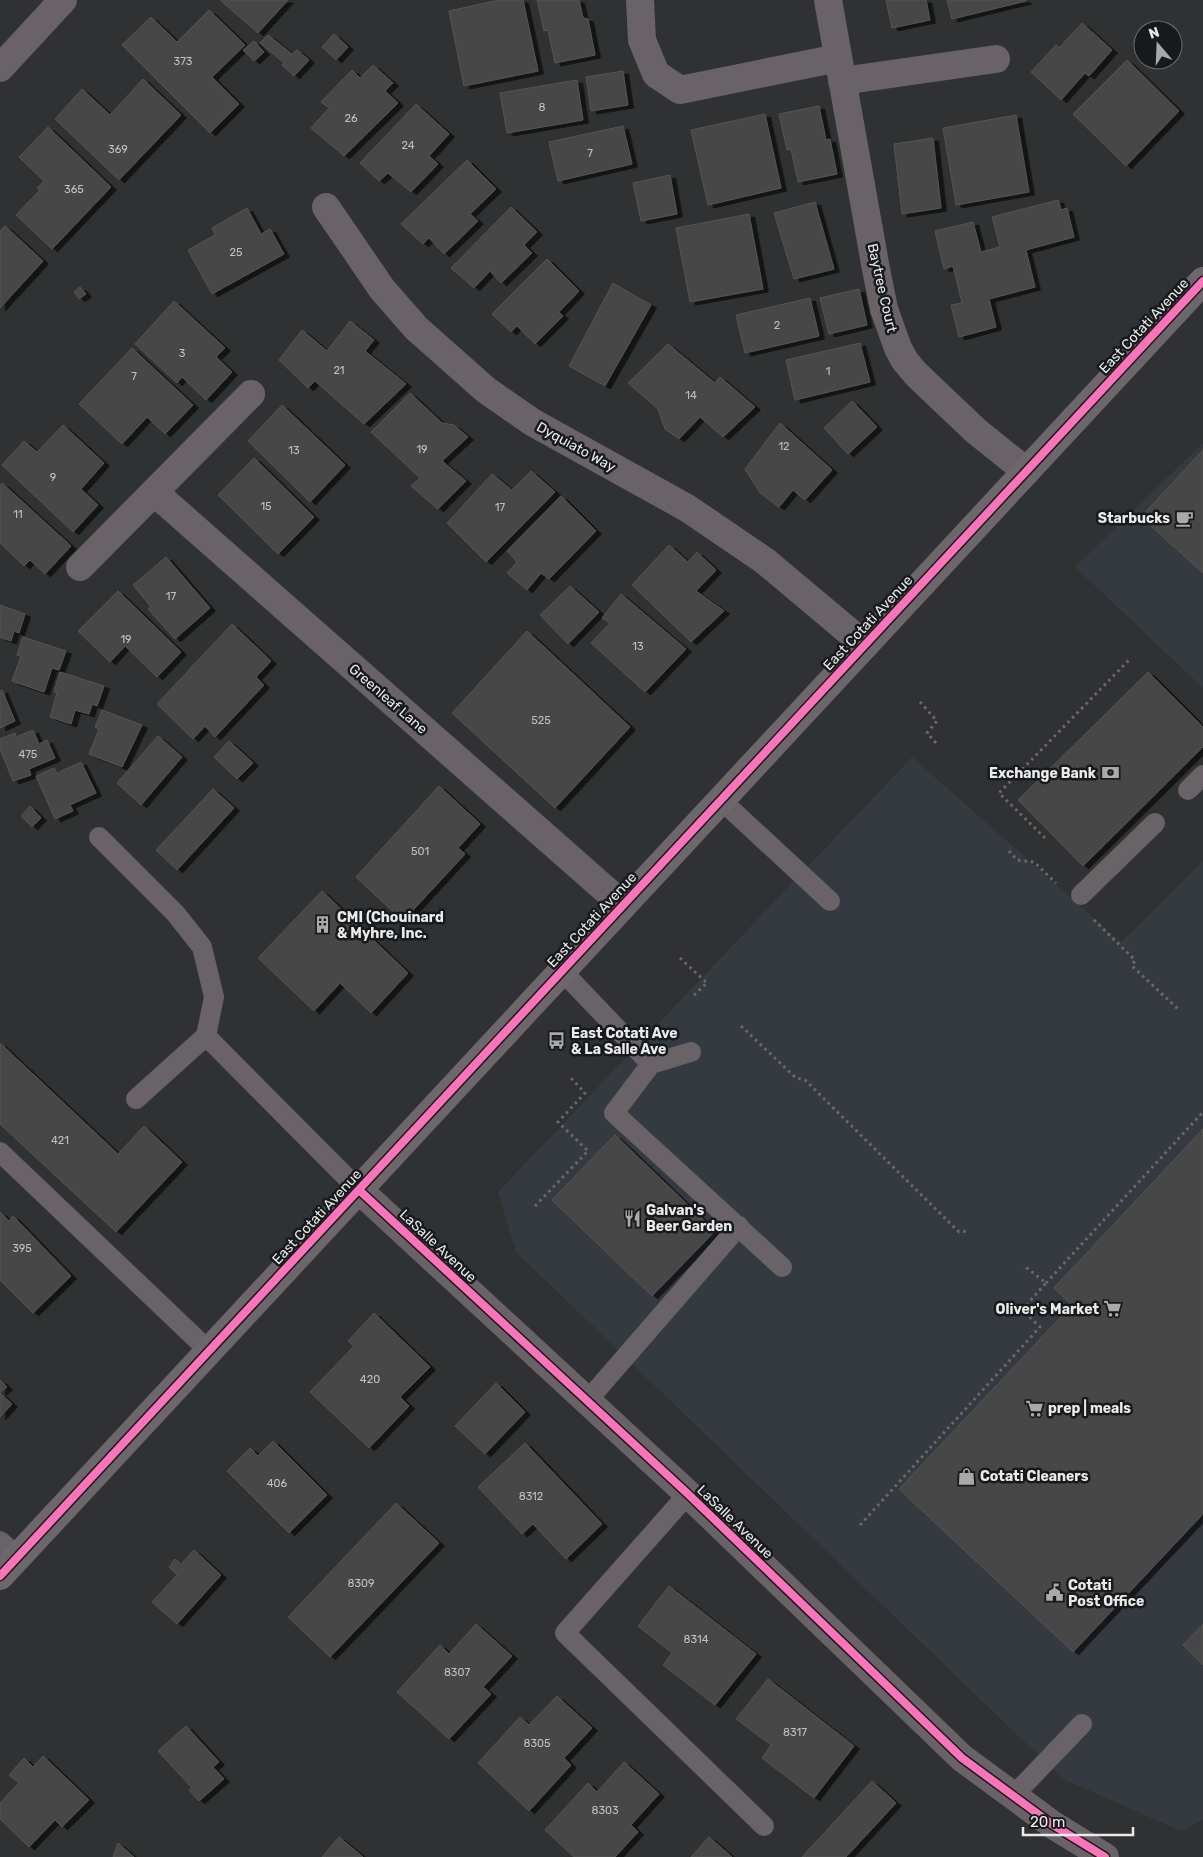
<svg xmlns="http://www.w3.org/2000/svg" width="1203" height="1857" font-family="Rubik,sans-serif">
	<style>
		.built { fill: #353940 }
		.building { fill: #464647; stroke: #545556; filter: url(#shadow) }
		.lines { fill: none; stroke-linecap: round; stroke-linejoin: round }
		.path { stroke: #6d6a6d; stroke-width: 3; stroke-dasharray: 2.5 4; stroke-linecap: butt }
		.lane { stroke: #696367; stroke-width: 20 }
		.street { stroke: #696367; stroke-width: 28 }
		.secondary { stroke: #6d666a; stroke-width: 28 }
		.cycleway-casing { stroke: #18191a; stroke-width: 11 }
		.cycleway { stroke: #fb73b8; stroke-width: 8 }
		.labels { text-anchor: middle; dominant-baseline: central; stroke-width: 5; stroke-linejoin: round; paint-order: stroke }
		.number-label { font-size: 11px; fill: #c0c1c3 }
		.street-label { font-size: 14px; fill: #e9eaec; stroke: #18191a }
		.poi-label { font-size: 14px; font-weight: bold; fill: #e9eaec; stroke: #18191a; text-anchor: start }
	</style>
	<defs>
		<filter id="shadow"><feDropShadow dx="5.5" dy="3" stdDeviation="0" flood-color="#0009"/></filter>
	</defs>
	<rect width="100%" height="100%" fill="#303132"/>
	<!-- built -->
	<path class="built" d="M1203 443V688L1075 567Z
		M912 757 1121 942 1203 861V1820L1181 1831 1063 1779 516 1252 498 1192Z"/>
	<!-- building -->
	<path class="building" d="M220 0H288L258 33Z
		M499 0H523L538 71 464 86 449 11Z
		M537 0H579L583 18 588 19 595 55 555 63 548 30 544 31Z
		M886 0H926L930 20 892 28Z
		M947 0H1026V1L952 19Z
		M209 10 245 45 212 77 239 104 210 133 122 45 151 17 177 42Z
		M1082 23 1112 50 1089 76 1085 73 1061 100 1031 72 1056 45 1059 48Z
		M334 34 348 47 336 60 322 47Z
		M268 35 292 54 297 50 309 60 294 76 282 65 284 63 260 43Z
		M254 41 264 52 254 61 243 50Z
		M1127 60 1179 111 1126 166 1073 114Z
		M373 65 393 83 385 91 398 103 344 156 311 128 329 108 321 102 352 70 360 78Z
		M623 71 628 105 591 111 586 77Z
		M143 79 181 115 119 180 55 119 82 89 110 115Z
		M577 80 583 120 507 133 500 93Z
		M416 104 449 134 429 156 438 164 411 192 388 173 379 181 360 163Z
		M819 106 826 140 830 139 837 174 798 182 791 149 787 150 779 114Z
		M765 114 781 188 708 205 691 130Z
		M1016 115 1029 192 956 205 943 128Z
		M623 126 632 164 558 181 549 142Z
		M48 127 111 187 52 249 16 215 40 190 37 188 44 181 19 157Z
		M933 138 941 208 902 214 894 144Z
		M467 160 496 189 470 214 478 221 444 254 429 238 423 244 401 224Z
		M670 175 677 214 641 221 633 183Z
		M1058 200 1061 210 1067 208 1074 237 1026 250 1035 287 989 299 996 327 959 337 951 305 962 303 953 266 944 269 935 231 973 222 981 252 1000 247 992 217Z
		M815 202 834 269 794 279 774 213Z
		M511 207 537 232 524 245 532 253 501 283 490 271 474 288 451 268Z
		M247 208 261 234 270 229 284 254 212 294 188 250 215 235 212 228Z
		M749 214 763 289 690 302 676 228Z
		M5 226 43 261 0 308V231Z
		M547 259 579 291 559 312 563 316 535 344 517 326 511 332 492 314Z
		M613 283 651 305 605 386 569 366Z
		M80 287 86 294 79 299 74 292Z
		M859 289 867 325 829 334 820 298Z
		M810 298 819 336 745 353 736 315Z
		M174 301 225 348 216 357 232 372 206 400 182 377 177 383 135 344Z
		M350 321 374 340 365 351 406 384 364 424 315 381 308 388 279 360 302 330 327 351Z
		M860 343 870 382 795 400 786 360Z
		M668 344 715 383 720 377 755 407 723 437 700 417 679 439 665 429 658 409 628 383Z
		M132 348 193 405 165 434 147 417 122 444 79 404Z
		M410 393 442 423 454 425 468 437 442 461 466 481 438 509 411 486 420 478 371 432Z
		M852 401 877 427 848 454 824 428Z
		M282 405 345 465 310 502 248 441Z
		M780 423 832 470 805 500 793 490 779 507 760 493 745 469Z
		M63 425 104 463 81 489 98 505 73 532 2 465 24 441 37 452Z
		M1203 450V573L1141 517Z
		M254 458 314 517 278 554 218 495Z
		M531 471 555 492 486 562 447 523 492 474 512 490Z
		M2 483 71 546 45 574 30 560 24 566 0 543V485Z
		M561 496 596 531 549 579 541 573 527 590 507 573 517 562 507 551Z
		M669 545 688 562 697 552 716 570 696 591 724 611 691 642 632 585Z
		M166 557 210 608 175 639 148 609 151 607 133 585Z
		M570 586 599 612 568 644 540 615Z
		M118 591 181 652 157 677 125 646 110 662 78 631Z
		M621 594 686 649 645 692 591 643 610 623 602 618Z
		M0 605 25 614 19 633 14 631 11 641 0 637Z
		M232 624 271 661 256 677 264 685 215 737 205 726 193 739 157 704Z
		M527 631 630 727 555 808 452 713Z
		M23 637 66 651 59 670 52 668 44 692 12 681 21 656 17 655Z
		M60 672 104 686 97 706 92 704 89 714 75 710 71 724 50 717 57 693 54 692Z
		M1148 672 1203 727V747L1083 866 1018 800Z
		M2 690 15 721 0 728V691Z
		M102 710 142 725 122 767 89 754 99 729 95 727Z
		M33 730 39 744 47 740 55 758 29 769 31 775 13 781 0 749V739L15 733 16 737Z
		M158 736 182 757 141 805 117 783Z
		M229 741 253 763 237 779 214 757Z
		M81 762 96 793 70 805 73 811 55 819 36 776 54 768 57 773Z
		M439 786 480 824 458 848 465 854 403 921 356 877Z
		M213 789 234 808 177 870 156 850Z
		M30 806 41 818 32 827 21 816Z
		M322 891 408 973 371 1013 340 983 314 1011 258 958Z
		M0 1043 118 1154 144 1126 182 1162 116 1232 0 1124Z
		M1203 1129V1514L1073 1652 899 1489 1072 1305 1054 1288Z
		M615 1135 715 1231 652 1296 552 1200Z
		M0 1212 9 1221 13 1216 71 1276 33 1313 0 1280Z
		M374 1313 430 1367 400 1397 409 1406 369 1448 310 1392 354 1346 348 1341Z
		M0 1380 7 1387 0 1393 12 1404 0 1417Z
		M496 1383 525 1412 485 1454 455 1426Z
		M273 1441 327 1495 289 1533 227 1471 250 1448 258 1456Z
		M525 1443 602 1524 566 1559 533 1524 522 1534 478 1487Z
		M396 1503 439 1543 330 1657 288 1617Z
		M194 1550 221 1575 177 1624 152 1602 177 1575 169 1567 175 1559 181 1564Z
		M669 1586 756 1654 715 1705 663 1665 672 1653 638 1626Z
		M476 1624 512 1656 483 1687 491 1694 449 1739 397 1692 440 1645 449 1654Z
		M1203 1624V1665L1183 1645Z
		M768 1679 854 1746 814 1798 762 1758 771 1745 736 1719Z
		M557 1696 592 1728 564 1758 571 1765 529 1811 478 1763 520 1717 529 1725Z
		M186 1726 219 1762 213 1767 224 1779 199 1801 189 1790 192 1788 158 1751Z
		M43 1756 89 1800 62 1827 55 1820 29 1847 0 1819V1803L19 1783 9 1775 24 1758 33 1767Z
		M624 1762 659 1794 631 1825 638 1832 615 1857H574L545 1830 588 1783 597 1792Z
		M872 1781 896 1803 846 1857H802Z
		M339 1837 363 1857H322Z
		M709 1837 732 1857H691Z
		M118 1843 134 1857H113Z"/>
	<g class="lines">
		<!-- path -->
		<path class="path" d="M920 702 937 721 927 733 936 743
			M1045 838 999 793 1129 660
			M1009 851 1017 860 1034 862 1056 883
			M1094 920 1135 960 1132 966 1178 1009
			M680 958 707 983 693 996
			M741 1026 796 1078 805 1080 959 1232 969 1231
			M535 1206 588 1151 558 1122 585 1093 569 1076
			M1046 1283 1203 1112
			M860 1525 1040 1327 1022 1310 1046 1283 1023 1265"/>
		<!-- lane -->
		<path class="lane" d="M1188 790 1203 775
			M721 800 830 901
			M99 837 176 914 202 947 214 997 206 1036 136 1099
			M1081 895 1155 823
			M562 971 651 1064
			M206 1036 359 1190
			M691 1052 651 1064 614 1113 782 1267
			M0 1152 209 1351
			M587 1401 739 1226
			M688 1494 565 1633 764 1826
			M0 1541 18 1557
			M1013 1796 1082 1724"/>
		<!-- street -->
		<path class="street" d="M640 0 642 40 656 74 680 90 838 58
			M828 0 876 269 884 309 898 348 905 361 917 375 976 431 1026 471
			M0 68 63 0
			M842 81 996 59
			M326 207 382 289 416 328 486 390 532 422 687 508 765 561 865 645
			M154 492 623 905
			M80 567 251 394
			M359 1190 688 1494 962 1758 1053 1825 1105 1857"/>
		<!-- secondary -->
		<path class="secondary" d="M0 1576 1203 281"/>
		<defs>
			<path id="cycleway" d="M359 1190 688 1494 962 1758 1053 1825 1105 1857
				M0 1576 1203 281"/>
		</defs>
		<!-- cycleway casing -->
		<use href="#cycleway" class="cycleway-casing"/>
		<!-- cycleway -->
		<use href="#cycleway" class="cycleway"/>
	</g>
	<!-- icons -->
	<defs>
		<symbol id="cafe-bare" viewBox="-9 -9 18 18"><path d="M-5.5-4.5H6V0H3Q3 3.5 0 3.5H-2.5Q-5.5 3.5-5.5 0ZM3-3.2v2h1.7v-2ZM-6 4.5H4V6H-6Z" fill="#a8a9ab" stroke="#18191a" stroke-width="2.5" paint-order="stroke"/></symbol>
		<symbol id="bank-bare" viewBox="-9 -9 18 18"><path d="M-6-4H6V4H-6ZM0-2.3a2.3 2.3 0 1 0 0 4.6a2.3 2.3 0 1 0 0-4.6Z" fill="#a8a9ab" stroke="#18191a" stroke-width="2.5" paint-order="stroke"/></symbol>
		<symbol id="building-bare" viewBox="-9 -9 18 18"><path d="M-4-6H4V6H1V3H-1V6H-4ZM-2.5-4.3h1.7v1.8h-1.7ZM.8-4.3h1.7v1.8H.8ZM-2.5-1h1.7V.8h-1.7ZM.8-1h1.7V.8H.8Z" fill="#a8a9ab" stroke="#18191a" stroke-width="2.5" paint-order="stroke"/></symbol>
		<symbol id="bus-bare" viewBox="-9 -9 18 18"><path d="M-5-6H5V4H4V6H2V4H-2V6H-4V4H-5ZM-3.5-4V0h7V-4ZM-3.5 1.2v1.5H-2V1.2ZM2 1.2v1.5H3.5V1.2Z" fill="#a8a9ab" stroke="#18191a" stroke-width="2.5" paint-order="stroke"/></symbol>
		<symbol id="restaurant-bare" viewBox="-9 -9 18 18"><path d="M-5-6h1v4h1v-4h1v4h1v-4h1v5L-1.5 .5V6h-2V.5L-5-1ZM5-6V6H3V1.5H1.5Q1.5-4 5-6Z" fill="#a8a9ab" stroke="#18191a" stroke-width="2.5" paint-order="stroke"/></symbol>
		<symbol id="supermarket-bare" viewBox="-9 -9 18 18"><path d="M-6-5.5h2.5l.6 2H6L4.5 2H-2.5L-4.4-4H-6ZM-1.5 3.2a1.3 1.3 0 1 0 .1 0ZM3 3.2a1.3 1.3 0 1 0 .1 0Z" fill="#a8a9ab" stroke="#18191a" stroke-width="2.5" paint-order="stroke"/></symbol>
		<symbol id="shop-bare" viewBox="-9 -9 18 18"><path d="M-5-2.5h2.3a2.7 3.5 0 0 1 5.4 0H5L5.5 6h-11ZM-1.5-2.5h3a1.5 2.3 0 0 0-3 0Z" fill="#a8a9ab" stroke="#18191a" stroke-width="2.5" paint-order="stroke"/></symbol>
		<symbol id="civic-bare" viewBox="-9 -9 18 18"><path d="M-.6-6.5H3V-4.5H.6V-3L4-1V1h2V6H-6V1h2V-1L-.6-3ZM-1.2 2.5V6h2.4V2.5Z" fill="#a8a9ab" stroke="#18191a" stroke-width="2.5" paint-order="stroke"/></symbol>
	</defs>
	<g fill-rule="evenodd">
		<use href="#cafe-bare" x="1172" y="506" width="25" height="25"/>
		<use href="#bank-bare" x="1098" y="760" width="25" height="25"/>
		<use href="#building-bare" x="310" y="912" width="25" height="25"/>
		<use href="#bus-bare" x="544" y="1028" width="25" height="25"/>
		<use href="#restaurant-bare" x="620" y="1206" width="25" height="25"/>
		<use href="#supermarket-bare" x="1100" y="1296" width="25" height="25"/>
		<use href="#supermarket-bare" x="1022" y="1396" width="25" height="25"/>
		<use href="#shop-bare" x="954" y="1464" width="25" height="25"/>
		<use href="#civic-bare" x="1042" y="1580" width="25" height="25"/>
	</g>
	<g class="labels">
		<!-- number labels -->
		<g class="number-label">
			<text x="183" y="61">373</text>
			<text x="542" y="107">8</text>
			<text x="351" y="118">26</text>
			<text x="408" y="145">24</text>
			<text x="118" y="149">369</text>
			<text x="590" y="153">7</text>
			<text x="74" y="189">365</text>
			<text x="236" y="252">25</text>
			<text x="777" y="325">2</text>
			<text x="182" y="353">3</text>
			<text x="339" y="370">21</text>
			<text x="828" y="371">1</text>
			<text x="134" y="376">7</text>
			<text x="691" y="395">14</text>
			<text x="784" y="446">12</text>
			<text x="422" y="449">19</text>
			<text x="294" y="450">13</text>
			<text x="53" y="477">9</text>
			<text x="266" y="506">15</text>
			<text x="500" y="507">17</text>
			<text x="18" y="514">11</text>
			<text x="171" y="596">17</text>
			<text x="126" y="639">19</text>
			<text x="638" y="646">13</text>
			<text x="541" y="720">525</text>
			<text x="28" y="754">475</text>
			<text x="420" y="851">501</text>
			<text x="60" y="1140">421</text>
			<text x="22" y="1248">395</text>
			<text x="370" y="1379">420</text>
			<text x="277" y="1483">406</text>
			<text x="531" y="1496">8312</text>
			<text x="361" y="1583">8309</text>
			<text x="696" y="1639">8314</text>
			<text x="457" y="1672">8307</text>
			<text x="795" y="1732">8317</text>
			<text x="537" y="1743">8305</text>
			<text x="605" y="1810">8303</text>
		</g>
		<!-- street labels -->
		<g class="street-label">
			<text transform="translate(882 288) rotate(77)">Baytree Court</text>
			<text transform="translate(1144 326) rotate(-47)">East Cotati Avenue</text>
			<text transform="translate(576 447) rotate(29)">Dyquiato Way</text>
			<text transform="translate(868 623) rotate(-47)">East Cotati Avenue</text>
			<text transform="translate(388 699) rotate(41)">Greenleaf Lane</text>
			<text transform="translate(592 920) rotate(-47)">East Cotati Avenue</text>
			<text transform="translate(317 1217) rotate(-47)">East Cotati Avenue</text>
			<text transform="translate(438 1246) rotate(43)">LaSalle Avenue</text>
			<text transform="translate(735 1522) rotate(44)">LaSalle Avenue</text>
		</g>
		<!-- poi labels -->
		<g class="poi-label">
			<text x="1170" y="518" text-anchor="end">Starbucks</text>
			<text x="1096" y="773" text-anchor="end">Exchange Bank</text>
			<text x="337" y="917">CMI (Chouinard<tspan x="337" dy="16">&amp; Myhre, Inc.</tspan></text>
			<text x="571" y="1033">East Cotati Ave<tspan x="571" dy="16">&amp; La Salle Ave</tspan></text>
			<text x="646" y="1210">Galvan's<tspan x="646" dy="16">Beer Garden</tspan></text>
			<text x="1099" y="1309" text-anchor="end">Oliver's Market</text>
			<text x="1048" y="1408">prep | meals</text>
			<text x="980" y="1476">Cotati Cleaners</text>
			<text x="1068" y="1585">Cotati<tspan x="1068" dy="16">Post Office</tspan></text>
		</g>
	</g>
	<!-- north arrow -->
	<g transform="translate(1158 45) rotate(341)"><circle r="24" fill="#18191a" stroke="#6c6d6e"/>
	<path d="M0-4L9 19L0 12L-9 19Z" fill="#a8a9ab"/>
	<text y="-8" font-size="14" font-weight="bold" text-anchor="middle" fill="#e9eaec">N</text>
	</g>
	<!-- scale -->
	<path d="M1023 1827v8h110v-8" fill="none" stroke="#e9eaec" stroke-width="2.5"/>
	<text x="1030" y="1827" font-size="15" fill="#e9eaec" stroke="#18191a" stroke-width="4" paint-order="stroke">20 m</text>
</svg>
